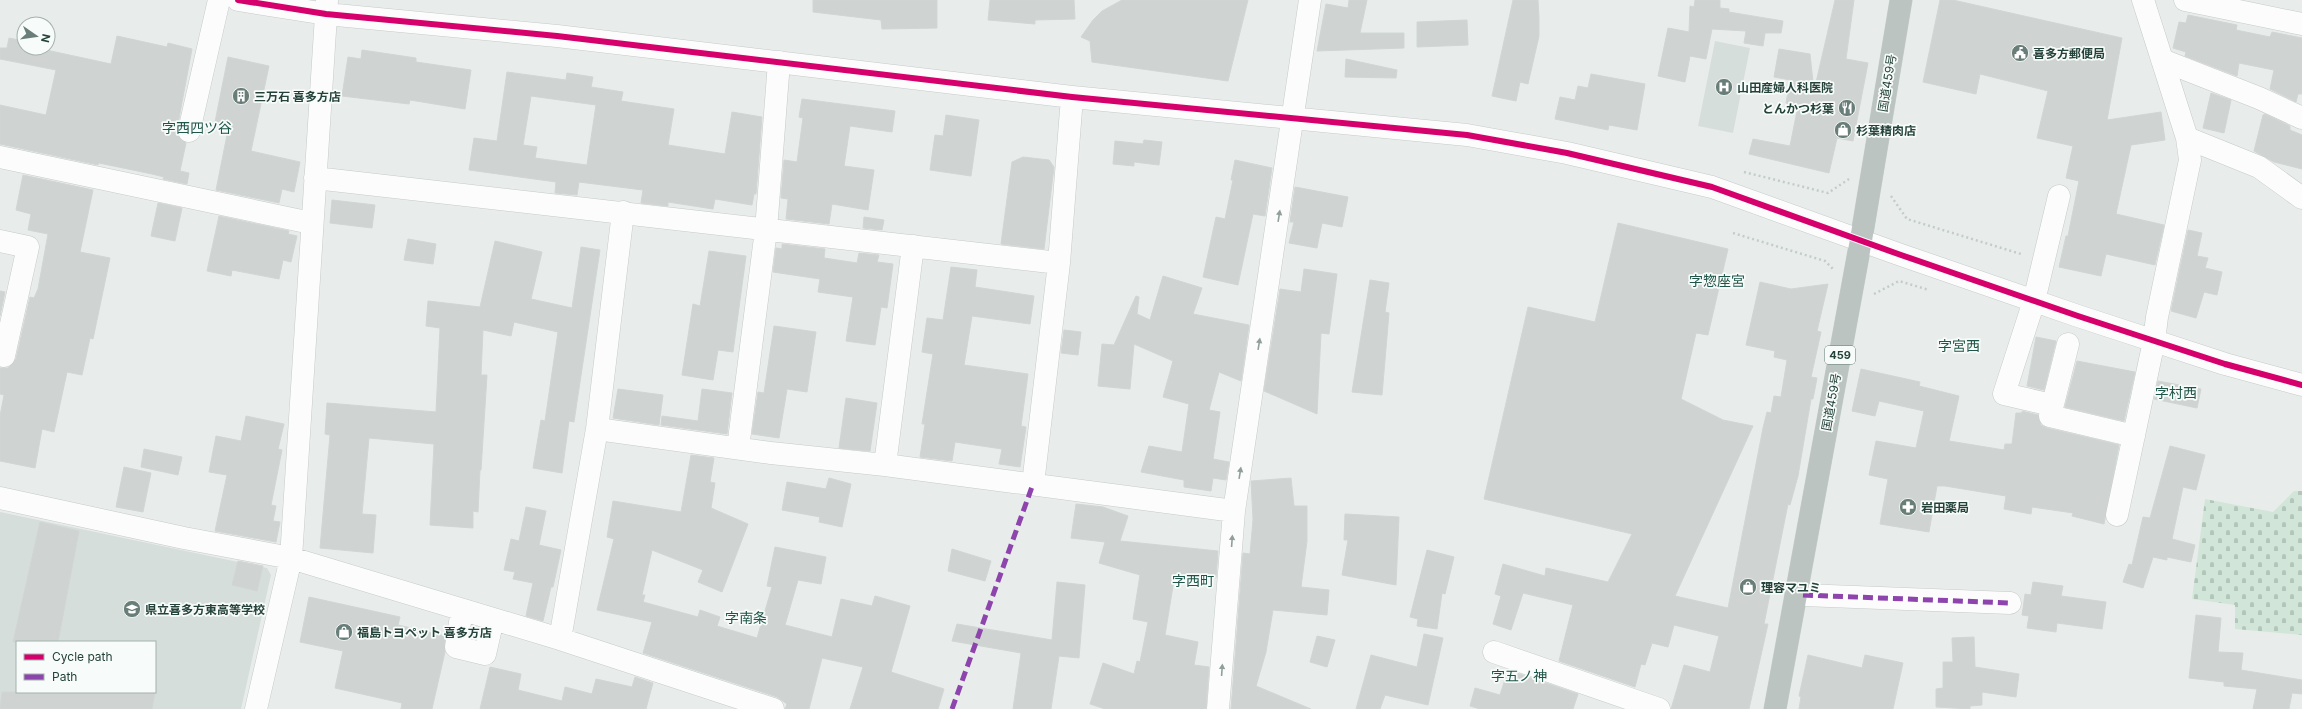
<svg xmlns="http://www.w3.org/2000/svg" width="2302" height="709" font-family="Inter,'Noto Sans JP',sans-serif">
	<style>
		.built { fill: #d6dedb; fill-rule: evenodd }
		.cemetery { fill: url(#cemetery-stones) }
		.building { fill: #cfd4d2; stroke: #d1d6d4; fill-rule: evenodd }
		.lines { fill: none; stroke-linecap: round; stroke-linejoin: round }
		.minor-casing { stroke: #c5cac8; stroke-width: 23 }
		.highway-casing { stroke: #c3ccc9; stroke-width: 23 }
		.path { stroke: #c3ccca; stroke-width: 2.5; stroke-dasharray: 2 3; stroke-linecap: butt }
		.minor { stroke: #fcfcfc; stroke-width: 22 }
		.highway { stroke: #bcc4c2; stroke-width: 22 }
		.quiet { stroke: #8e44ad; stroke-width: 5; stroke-dasharray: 10 5; stroke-linecap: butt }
		.cycleway-casing { stroke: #f7fbf9; stroke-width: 8 }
		.cycleway { stroke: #d6006c; stroke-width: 6 }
		.oneway { fill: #909f9b }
		.labels { text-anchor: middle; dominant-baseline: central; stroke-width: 3.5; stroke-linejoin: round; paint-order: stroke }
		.shield { fill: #f7fbf9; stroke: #637a73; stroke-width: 1 }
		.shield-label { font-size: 11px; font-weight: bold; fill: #24423a }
		.poi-label { font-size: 12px; font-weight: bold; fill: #24423a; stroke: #f7fbf9; text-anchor: start }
		.street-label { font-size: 12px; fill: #24423a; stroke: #f7fbf9 }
		.quarter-label { font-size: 14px; fill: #1f5548; stroke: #f7fbf9 }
	</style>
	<defs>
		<pattern id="cemetery-stones" width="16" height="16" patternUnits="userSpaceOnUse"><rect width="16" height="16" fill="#d1e6d8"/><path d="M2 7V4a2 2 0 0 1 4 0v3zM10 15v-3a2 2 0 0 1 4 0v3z" fill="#b3c6ba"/></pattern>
	</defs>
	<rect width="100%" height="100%" fill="#e8edeb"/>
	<!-- built -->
	<path class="built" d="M1715 41 1750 48 1733 133 1698 126Z
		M0 512 267 568 271 575 241 709H0ZM17 642H155V692H17Z"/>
	<!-- cemetery -->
	<path class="cemetery" d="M2294 491H2302V635L2235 629V605L2192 599 2205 499 2273 512Z"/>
	<!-- building -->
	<path class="building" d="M813 0H937V28L882 29 881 20 813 12Z
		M990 0H1074L1075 19 1035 20V24L988 20Z
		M1122 0H1248L1228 81 1092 62 1090 41 1081 37 1093 20 1102 11Z
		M1349 0H1367L1360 33H1404V48L1317 51 1326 4 1348 8Z
		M1513 0H1538L1539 18V36L1528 84 1520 82 1516 101 1492 96Z
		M1695 0H1720V8L1729 9V12L1783 21 1781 33H1765L1763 46 1744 43 1746 31 1712 29 1706 59 1690 56 1685 82 1658 76 1668 28 1689 32 1690 6 1694 7Z
		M1835 0H1854L1846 59 1868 63 1853 141 1837 138 1829 173 1749 154 1753 139 1790 146 1798 106 1786 103 1790 80 1774 77 1779 49 1810 54 1814 91Z
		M1940 0H1953L2122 38 2107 120 2161 112 2165 140 2131 145 2116 214 2164 225 2155 265 2106 254 2101 276 2059 267 2066 236H2068L2079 181 2066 178 2073 146 2037 138 2048 91 1980 74 1976 94 1923 82Z
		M2188 15 2237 25 2236 30 2270 37 2272 32 2302 38V94H2298L2296 102 2270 89 2274 70 2239 63 2237 76 2185 56 2186 52 2173 48 2179 22 2186 23Z
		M1467 20 1468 45 1417 47V22Z
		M117 36 167 47 168 43 192 49 177 129V135L186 143 180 171 189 173 187 184 163 179 164 177 152 174 99 163 98 165 0 144V105L46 115 56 70 0 59V48H7L9 38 24 41V48H37L111 64Z
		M362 50 416 58V62L471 70 465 109 410 100 409 104 342 96 348 57 361 59Z
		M228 57 269 66 251 151 300 162 294 192 282 189 279 203 216 190 228 130 214 127Z
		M1346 59 1397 70 1396 78 1345 77Z
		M507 72 566 80 567 73 593 77 591 87 623 92 621 101 674 109 668 145 725 154 732 112 762 117 756 194H754L752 205 715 199 713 209 668 202V206L641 203 643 190 579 182 577 195 555 193 556 182 469 170 474 138 497 141ZM531 96 596 105 587 165 535 158 537 147 523 145Z
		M1591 74 1645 84 1637 130 1609 125 1608 130 1555 119 1560 97 1575 100 1578 86 1588 88Z
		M2211 93 2231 100 2224 133 2203 128Z
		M802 99 895 111 892 132 850 126 844 166 874 170 868 210 832 204 829 224 786 219 788 199 781 198 784 160 797 162 803 118 799 117Z
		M2265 114 2290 126V130L2302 135V169L2274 162 2254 151 2263 115Z
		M946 115 979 120 971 176 930 170 935 135 943 136Z
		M1144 140 1162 142 1159 165 1134 162V166L1113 164 1115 141 1143 144Z
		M1023 157 1049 160 1054 167 1044 249 1001 244 1012 162Z
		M1235 160 1272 168 1265 216 1253 214 1238 285 1203 277 1216 217 1225 219 1233 180H1231Z
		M23 175 93 190 80 252 110 258 93 339 90 338 82 375 67 372 54 432 42 429 35 468 0 461V416L4 395 0 394V368H8L16 359 30 297 34 298 38 289 48 234 28 230 31 214 16 210Z
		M1295 187 1348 197 1342 227 1322 223 1317 248 1289 243 1294 222H1290Z
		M332 200 375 205 372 228 330 223Z
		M158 203 182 208 175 241 151 236Z
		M219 216 289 231 288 234 297 236 291 262 283 260 279 279 232 270 231 276 207 271Z
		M864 217 884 220 882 230 863 228Z
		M1618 223 1728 249 1708 335 1696 333 1681 399 1723 420 1753 426 1675 596 1728 608 1763 428 1767 412 1771 413 1774 396 1781 397 1787 360 1774 357 1775 351 1746 345 1760 282 1791 289 1828 284 1817 331 1821 332 1811 377 1817 378 1813 399H1811L1798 476 1790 505 1788 504 1764 624H1768L1749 709H1671L1684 665 1710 672 1719 636 1674 625 1668 647 1652 643 1645 665 1641 664 1635 687 1559 661 1573 605 1523 593 1511 630 1493 624 1501 596 1495 594 1503 564 1545 576 1546 568 1608 582 1632 534 1484 499 1528 307 1595 322Z
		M2188 230 2202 233 2197 256 2208 258 2205 268 2222 272 2217 295 2204 292 2196 318 2171 311Z
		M408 239 436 244 433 264 404 260Z
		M495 241 542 252 531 299 572 308 581 247 600 250 574 422 569 421 562 473 533 468 541 420 545 421 558 332 514 322 511 336 483 330 481 375H487L481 470H480L478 512 473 511V528L430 525 434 444 369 438 362 514 376 515 373 553 320 548 330 435 325 434 327 403 436 412 440 328 426 326 428 301 480 307Z
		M782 244 825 249 824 258 857 263 859 253 879 255 877 262 893 264 887 308 881 307 875 345 846 341 853 297 818 292 820 279 773 272 776 248 782 249Z
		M709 251 746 256 733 352 718 350 713 380 682 375 693 304 700 306Z
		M951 267 977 270 975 287 1034 296 1030 324 972 316 964 365 1028 374 1021 426 1026 427 1020 467 999 464 1002 449 955 442 952 461 920 457 925 424H922L933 354 922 352 927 318 943 320Z
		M1304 269 1337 274 1329 334 1321 333 1317 414 1264 391 1280 289 1301 292Z
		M1163 276 1202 288 1193 314 1249 325 1241 381 1219 372 1209 410 1220 412 1213 459 1229 462 1226 480 1213 478 1211 491 1184 487V480L1141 472 1149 446 1182 452 1189 404 1163 397 1173 361 1134 344 1130 389 1098 386 1102 344 1114 345 1136 296 1139 297 1137 314 1150 320Z
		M1370 280 1389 283 1385 312 1389 313 1382 395 1352 392Z
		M0 291 5 292 0 316Z
		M774 326 816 332 807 392 787 389 779 438 752 434 758 392 764 393Z
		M1064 330 1081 332 1078 355 1061 353Z
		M2036 337 2056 341 2044 390 2027 386Z
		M2077 361 2135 372 2124 421 2065 407Z
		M1861 369 1920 382 1919 386 1959 396 1949 441 2004 450 2005 444H2012L2016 413H2022V411L2038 415 2041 425 2047 428 2119 445 2104 524 2072 516 2073 513 2032 507 2031 514 2004 509 2006 496 1945 486H1937L1929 532 1880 524 1888 479 1869 475 1876 441 1916 448 1924 411 1879 401 1875 416 1852 411Z
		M2158 381 2201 389 2197 408 2154 399Z
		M618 389 663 395 659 425 613 418Z
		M702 389 732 393 727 434 661 425 662 416 698 421Z
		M846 398 877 403 870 451 839 448Z
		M246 416 284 424 278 449 282 450 271 505 276 506 273 521 280 522 276 542 215 531 227 475 209 472 216 436 241 441Z
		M2170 446 2205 455 2196 490 2183 487 2172 539 2195 545 2191 562 2167 557V560L2153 557 2143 588 2123 582 2129 564 2132 565 2143 517 2150 518Z
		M144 449 182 457 178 475 141 467Z
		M691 455 714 458 710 482 715 483 711 508 748 524 722 592 698 582 703 570 652 550 642 595H645L643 602 698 617 700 610 720 617 717 626 757 638 772 587 767 586 775 547 826 557 821 584 798 580 785 625 832 637 841 599 872 606 875 596 910 606 891 672 944 689 938 709H850L863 667 822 658 809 709H785L787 704 777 697 643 653 652 622 597 610 614 539 607 537 613 501 681 512Z
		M124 467 151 473 143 512 116 507Z
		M829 478 851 484 842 527 819 522 820 517 782 510 787 482 826 489Z
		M1291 478 1294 506H1307V541L1301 587 1329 590 1327 615 1273 610 1266 652 1256 686 1311 709H1231L1243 553 1250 554 1253 520 1251 481Z
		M1076 504 1103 507 1128 516 1120 541 1218 551 1216 578 1175 574 1165 635 1198 642 1194 665 1209 667 1206 709H1105L1090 704 1103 663 1134 674 1137 661 1140 662 1148 622 1133 619 1140 575 1099 563 1105 542 1071 538Z
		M526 507 546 511 539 545 561 550 553 587H551L543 621 526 616 533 583 513 579 515 572 504 570 511 539 519 541Z
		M1345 514 1399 517 1396 585 1342 575 1348 540H1344Z
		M40 522 79 531 58 642H13Z
		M952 549 991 561 985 581 948 571Z
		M1427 550 1454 557 1445 594 1442 593 1437 629 1417 626 1418 619 1410 617Z
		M238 561 263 566 257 591 232 585Z
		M1057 582 1085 585 1079 658 1059 656 1051 709H1013L1021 653 952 641 957 624 1052 640Z
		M2033 582 2063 586 2061 596 2106 602 2102 629 2057 623 2056 632 2027 628 2029 616 2022 615 2025 594 2031 595Z
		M309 597 400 617 398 625 445 636V652L432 709H401L402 703 335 688 343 651 300 642Z
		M2196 615 2221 618 2218 652 2243 653 2241 670 2302 680V694L2292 693 2289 709H2253L2257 689 2224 686V682L2189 678Z
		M1424 634 1443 638 1428 705 1385 695 1380 709H1356L1371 655 1417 667Z
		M1317 636 1335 640 1327 667 1310 662Z
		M1974 637 1975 667 2019 674 2016 697 1982 692V705L1970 706V709L1936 707V689L1943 688V662H1953L1952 638Z
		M1808 655 1862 668 1865 655 1903 663 1893 709H1799L1801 697 1799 696Z
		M490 667 521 674 518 690 562 701 565 687 592 694 596 679 632 687 635 677 653 683 646 709H480Z
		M1508 670 1578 694 1573 709H1480L1470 706 1475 688 1500 695Z
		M2 692H155L152 709H0Z"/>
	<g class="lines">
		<defs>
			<path id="minor" d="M238 0 326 14 557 36 1072 97 1467 135 1567 153 1712 187 1901 255 2078 316 2225 364 2302 385
				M2185 0 2302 24
				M2162 60 2259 98 2302 118
				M189 131 219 0
				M2187 138 2259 167 2302 198
				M0 157 311 223
				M315 178 1059 263
				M0 241 28 247 4 356 0 355
				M2068 344 2050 416 2134 436
				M2052 405 2004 394 2034 301 2059 196
				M597 429 623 212
				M738 448 766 230 779 62
				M885 465 913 246
				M1033 484 1059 263 1072 97
				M0 498 184 538 291 558 560 639 773 709
				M2117 515 2154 341 2157 317 2190 160 2187 138 2143 0
				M1803 595 2010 603
				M462 610 456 647 485 654 493 619
				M560 639 597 429 771 453 885 465 1234 511
				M1494 652 1659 709
				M256 709 291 558 327 0
				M1218 709 1234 511 1310 0"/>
			<path id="highway" d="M1775 709 1861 240 1901 0"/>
		</defs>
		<!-- minor casing -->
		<use href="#minor" class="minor-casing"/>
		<!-- highway casing -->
		<use href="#highway" class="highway-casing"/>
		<!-- path -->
		<path class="path" d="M1744 172 1828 193 1849 179
			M1891 196 1907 219 2021 254
			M1733 233 1825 261 1833 269
			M1874 294 1899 281 1929 290"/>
		<!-- minor -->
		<use href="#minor" class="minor"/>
		<!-- highway -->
		<use href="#highway" class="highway"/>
		<!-- quiet -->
		<path class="quiet" d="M1803 595 2010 603
			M952 709 1033 484"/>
		<defs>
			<path id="cycleway" d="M238 0 326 14 557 36 1072 97 1467 135 1567 153 1712 187 1901 255 2078 316 2225 364 2302 385"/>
		</defs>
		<!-- cycleway casing -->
		<use href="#cycleway" class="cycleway-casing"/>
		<!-- cycleway -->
		<use href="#cycleway" class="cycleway"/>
	</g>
	<!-- one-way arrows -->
	<defs><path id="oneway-solid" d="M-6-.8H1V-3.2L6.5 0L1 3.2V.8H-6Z"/></defs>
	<g class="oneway">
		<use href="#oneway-solid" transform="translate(1279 216) rotate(-81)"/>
		<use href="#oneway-solid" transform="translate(1259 344) rotate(-81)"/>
		<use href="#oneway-solid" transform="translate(1240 473) rotate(-81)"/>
		<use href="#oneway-solid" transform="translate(1232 541) rotate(-86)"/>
		<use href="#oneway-solid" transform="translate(1222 670) rotate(-86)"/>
	</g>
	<!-- icons -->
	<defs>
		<symbol id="civic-disc" viewBox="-11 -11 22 22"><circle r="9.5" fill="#697e78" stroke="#f7fbf9"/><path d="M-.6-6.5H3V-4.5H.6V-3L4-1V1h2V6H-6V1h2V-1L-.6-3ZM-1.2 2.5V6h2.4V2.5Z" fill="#fff"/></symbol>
		<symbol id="hospital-disc" viewBox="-11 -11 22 22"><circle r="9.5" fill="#697e78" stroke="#f7fbf9"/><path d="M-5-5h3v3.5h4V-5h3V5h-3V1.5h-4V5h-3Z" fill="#fff"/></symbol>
		<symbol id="building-disc" viewBox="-11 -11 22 22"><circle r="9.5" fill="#697e78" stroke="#f7fbf9"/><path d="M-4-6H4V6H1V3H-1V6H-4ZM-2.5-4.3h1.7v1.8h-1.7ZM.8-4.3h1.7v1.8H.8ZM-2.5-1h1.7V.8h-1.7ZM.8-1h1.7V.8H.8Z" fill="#fff"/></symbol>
		<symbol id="restaurant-disc" viewBox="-11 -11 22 22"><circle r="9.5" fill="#697e78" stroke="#f7fbf9"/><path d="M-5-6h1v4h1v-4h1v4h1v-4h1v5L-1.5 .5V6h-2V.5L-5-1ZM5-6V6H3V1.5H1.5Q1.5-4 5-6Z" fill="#fff"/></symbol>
		<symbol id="shop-disc" viewBox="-11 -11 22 22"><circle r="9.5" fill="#697e78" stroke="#f7fbf9"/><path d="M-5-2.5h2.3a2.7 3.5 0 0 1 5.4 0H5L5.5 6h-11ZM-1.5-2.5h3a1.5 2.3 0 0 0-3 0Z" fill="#fff"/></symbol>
		<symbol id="pharmacy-disc" viewBox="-11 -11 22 22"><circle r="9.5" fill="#697e78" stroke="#f7fbf9"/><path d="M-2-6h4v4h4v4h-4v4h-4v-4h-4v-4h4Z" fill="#fff"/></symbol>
		<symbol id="school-disc" viewBox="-11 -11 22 22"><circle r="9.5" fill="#697e78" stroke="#f7fbf9"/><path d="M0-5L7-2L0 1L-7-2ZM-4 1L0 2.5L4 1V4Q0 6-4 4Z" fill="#fff"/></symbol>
	</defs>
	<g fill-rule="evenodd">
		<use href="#civic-disc" x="2010" y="43" width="20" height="20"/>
		<use href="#hospital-disc" x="1714" y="77" width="20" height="20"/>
		<use href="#building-disc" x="231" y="86" width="20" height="20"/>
		<use href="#restaurant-disc" x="1837" y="98" width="20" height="20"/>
		<use href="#shop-disc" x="1833" y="120" width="20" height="20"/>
		<use href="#pharmacy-disc" x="1898" y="497" width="20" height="20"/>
		<use href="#shop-disc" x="1738" y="577" width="20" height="20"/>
		<use href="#school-disc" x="122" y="599" width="20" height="20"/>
		<use href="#shop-disc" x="334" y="622" width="20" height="20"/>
	</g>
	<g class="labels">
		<!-- shield labels -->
		<rect class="shield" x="1825" y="346" width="30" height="18" rx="3"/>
		<g class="shield-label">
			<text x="1840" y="355">459</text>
		</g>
		<!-- poi labels -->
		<g class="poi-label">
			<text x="2033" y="53">喜多方郵便局</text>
			<text x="1737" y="87">山田産婦人科医院</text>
			<text x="254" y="96">三万石 喜多方店</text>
			<text x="1834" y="108" text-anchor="end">とんかつ杉葉</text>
			<text x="1856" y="130">杉葉精肉店</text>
			<text x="1921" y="507">岩田薬局</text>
			<text x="1761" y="587">理容マユミ</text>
			<text x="145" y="609">県立喜多方東高等学校</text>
			<text x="357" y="632">福島トヨペット 喜多方店</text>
		</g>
		<!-- street labels -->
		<g class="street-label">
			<text transform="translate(1887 83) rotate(-81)">国道459号</text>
			<text transform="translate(1831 402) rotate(-80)">国道459号</text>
		</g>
		<!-- quarter labels -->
		<g class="quarter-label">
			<text x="197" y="127">字西四ツ谷</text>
			<text x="1717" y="280">字惣座宮</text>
			<text x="1959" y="345">字宮西</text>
			<text x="2176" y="392">字村西</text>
			<text x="1193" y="580">字西町</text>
			<text x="746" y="617">字南条</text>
			<text x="1519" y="675">字五ノ神</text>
		</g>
	</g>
	<!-- legend -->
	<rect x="16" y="641" width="140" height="52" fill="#f7fbf9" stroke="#a3b1ad"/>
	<rect x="24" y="654" width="20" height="6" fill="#d6006c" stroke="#a3b1ad"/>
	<text x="52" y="661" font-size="12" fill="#24423a">Cycle path</text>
	<rect x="24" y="674" width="20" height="6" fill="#8e44ad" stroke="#a3b1ad"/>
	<text x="52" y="681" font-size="12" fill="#24423a">Path</text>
	<!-- north arrow -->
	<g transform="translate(36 36) rotate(103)"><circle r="19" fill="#f7fbf9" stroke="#a3b1ad"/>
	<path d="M0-3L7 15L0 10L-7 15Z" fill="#697e78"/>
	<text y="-6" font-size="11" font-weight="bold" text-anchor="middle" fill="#24423a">N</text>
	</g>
</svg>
